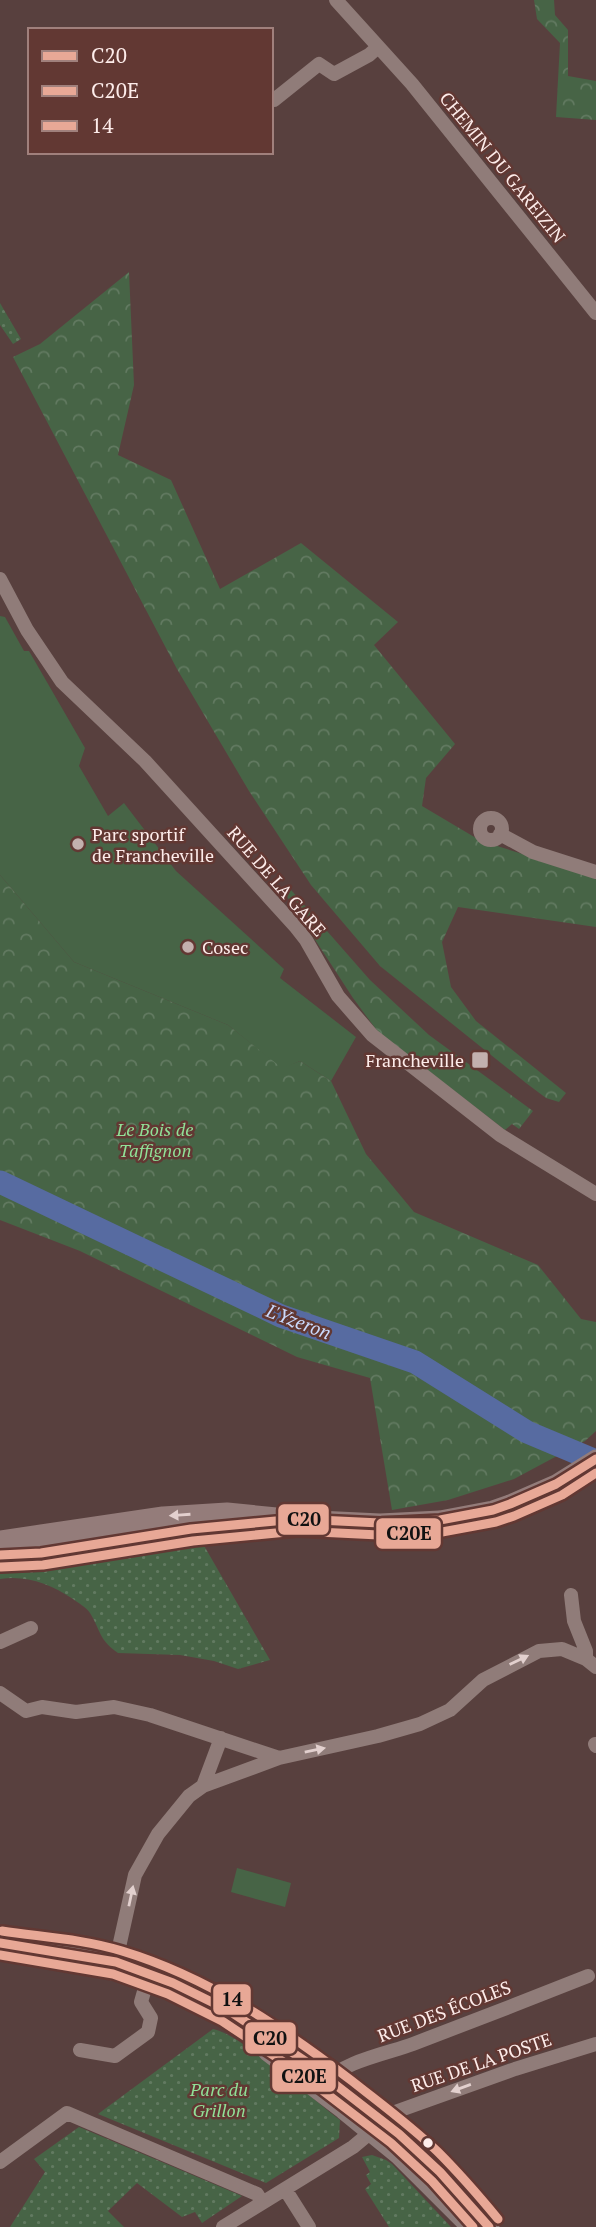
<svg xmlns="http://www.w3.org/2000/svg" width="596" height="2227" font-family="'PT Serif',serif">
	<style>
		.grass { fill: #476446 }
		.forest { fill: url(#forest-crowns) }
		.park { fill: url(#park-dots) }
		.lines { fill: none; stroke-linecap: round; stroke-linejoin: round }
		.river { stroke: #576ba1; stroke-width: 23 }
		.street { stroke: #907c79; stroke-width: 14 }
		.secondary { stroke: #947c7a; stroke-width: 19 }
		.primary { stroke: #8e7c7a; stroke-width: 21 }
		.bus-1-casing { stroke: #623833; stroke-width: 14 }
		.bus-2-casing { stroke: #623833; stroke-width: 14 }
		.bus-3-casing { stroke: #623833; stroke-width: 14 }
		.bus-1 { stroke: #e8a896; stroke-width: 9 }
		.bus-2 { stroke: #e8a896; stroke-width: 9 }
		.bus-3 { stroke: #e8a896; stroke-width: 9 }
		.oneway { fill: #e3d0ce }
		.oneway2 { fill: #e2d0ce }
		.poi-dot { fill: #c3b0ae; stroke: #623833; stroke-width: 2.5 }
		.bus-dot { fill: #fdecea; stroke: #623833; stroke-width: 2.5 }
		.labels { text-anchor: middle; dominant-baseline: central; stroke-width: 5; stroke-linejoin: round; paint-order: stroke }
		.street-label { font-size: 18px; fill: #fdecea; stroke: #623833 }
		.poi-label { font-size: 18px; fill: #fdecea; stroke: #623833; text-anchor: start }
		.park-label { font-size: 18px; font-style: italic; fill: #90e097; stroke: #623833 }
		.water-label { font-size: 19px; font-style: italic; fill: #cad9fc; stroke: #623833 }
		.line-badge { stroke: #623833; stroke-width: 2.5 }
		.pale-badge-label { font-size: 19px; text-anchor: middle; font-weight: bold; fill: #111 }
	</style>
	<defs>
		<pattern id="forest-crowns" width="20" height="18" patternUnits="userSpaceOnUse" patternTransform="scale(1.75)"><rect width="20" height="18" fill="#476446"/><path d="M2 6a3 3 0 1 1 6 0M12 15a3 3 0 1 1 6 0" fill="none" stroke="#627a61"/></pattern>
		<pattern id="park-dots" width="8" height="8" patternUnits="userSpaceOnUse" patternTransform="scale(1.75)"><rect width="8" height="8" fill="#476446"/><path d="M2 2h.1M6 6h.1" fill="none" stroke="#627a61" stroke-width="1.8" stroke-linecap="round"/></pattern>
	</defs>
	<rect width="100%" height="100%" fill="#58403e"/>
	<!-- grass -->
	<path class="grass" d="M0 616 5 617 24 651H29L85 748 79 766 108 816 124 803 176 871 284 969 280 978 356 1037 331 1081 300 1061 282 1069 228 1025 74 962 0 875Z
		M237 1868 291 1883 285 1907 231 1892Z"/>
	<!-- forest -->
	<path class="forest" d="M534 0H554L555 15 568 30V76L596 81V120L556 117 560 43 537 19Z
		M129 272 134 385 118 455 171 480 220 589 301 543 398 622 374 645 455 744 426 778 422 806 481 841 596 877V927L458 907 442 942 451 987 476 1021 566 1093 559 1102 546 1098 526 1083 380 966 311 885 249 791 177 669 13 357 40 344Z
		M0 875 74 962 228 1025 282 1068 300 1061 331 1081 366 1154 414 1212 538 1265 581 1319 596 1322V1431L585 1441 514 1479 448 1500 392 1510 370 1378 297 1357 80 1251 0 1220Z
		M291 890 370 980 429 1035 533 1111 519 1129 512 1124 505 1130 378 1032 353 998 286 895Z"/>
	<!-- park -->
	<path class="park" d="M0 303 21 339 13 344 0 325Z
		M199 1537 270 1660 238 1669 214 1661 180 1655 118 1653C99 1640 101 1631 90 1613 86 1607 78 1603 73 1599 50 1584 27 1575 0 1579V1568L102 1550Z
		M213 2029C239 2033 315 2101 340 2120L339 2138 266 2183 98 2114Z
		M79 2127 242 2196 202 2223 195 2212 182 2217 137 2183 108 2211 124 2227H10L45 2172 34 2159Z
		M372 2155 386 2160 392 2164 451 2227H389L365 2189 371 2184 366 2175 370 2172 362 2157Z"/>
	<g class="lines">
		<!-- river -->
		<path class="river" d="M0 1182 281 1316 415 1362 527 1432 596 1461"/>
		<!-- street -->
		<path class="street" d="M336 0 412 84 596 313
			M271 97 274 100 319 64 334 74 369 55 378 47
			M0 579 27 630 62 682 145 761 295 926 306 940 338 996 372 1035 500 1135 596 1194
			M480 829a11 11 0 1 1 22 0a11 11 0 1 1-22 0Z
			M500 834 533 852 596 872
			M571 1595 574 1621 586 1651V1659
			M0 1642 31 1628
			M0 1693 26 1711 42 1707 76 1712 114 1707 150 1715 279 1758
			M595 1744 596 1746
			M203 1786 221 1738
			M113 1974 135 1875 158 1834 189 1796 203 1786 279 1758 378 1736 420 1724 450 1710 483 1680 539 1651 562 1649 586 1659 596 1667
			M80 2050 115 2056 148 2032 151 2018 141 2002 149 1974
			M325 2083C340 2062 389 2053 413 2044 471 2022 530 1999 588 1976
			M0 2162 67 2113 257 2194 262 2202
			M285 2189 309 2227
			M223 2227 353 2147 395 2112 515 2069 596 2044"/>
		<!-- secondary -->
		<path class="secondary" d="M0 1540 163 1516 227 1512 297 1519 380 1523 440 1520 493 1510 510 1504 556 1484 596 1459
			M0 1555 41 1553 191 1529 256 1523"/>
		<!-- primary -->
		<path class="primary" d="M0 1943C39 1949 78 1952 116 1962 194 1984 265 2030 329 2079 356 2100 383 2120 409 2142 438 2167 464 2198 489 2227
			M268 2051 344 2109 399 2154 472 2227"/>
		<defs>
			<path id="bus-1" d="M0 1555 41 1553 191 1529 297 1519 380 1523 440 1520 493 1510 510 1504 556 1484 596 1459
				M0 1943 116 1962 173 1983 228 2010 305 2061 399 2134 440 2172 489 2227"/>
			<path id="bus-2" d="M1 1567 43 1565 193 1541 297 1531 379 1535 442 1532 496 1522 514 1516 562 1495 596 1473
				M0 1955 113 1974 168 1994 222 2021 297 2071 391 2143 432 2181 473 2227"/>
			<path id="bus-3" d="M2 1931C42 1937 83 1939 122 1951 208 1977 281 2027 352 2081 381 2104 411 2126 438 2152 459 2173 479 2196 498 2219"/>
		</defs>
		<!-- bus-1 casing -->
		<use href="#bus-1" class="bus-1-casing"/>
		<!-- bus-2 casing -->
		<use href="#bus-2" class="bus-2-casing"/>
		<!-- bus-3 casing -->
		<use href="#bus-3" class="bus-3-casing"/>
		<!-- bus-1 -->
		<use href="#bus-1" class="bus-1"/>
		<!-- bus-2 -->
		<use href="#bus-2" class="bus-2"/>
		<!-- bus-3 -->
		<use href="#bus-3" class="bus-3"/>
	</g>
	<!-- one-way arrows -->
	<defs><path id="oneway-solid" d="M-6-.8H1V-3.2L6.5 0L1 3.2V.8H-6Z" transform="scale(1.75)"/></defs>
	<use class="oneway" href="#oneway-solid" transform="translate(180 1515) rotate(176)"/>
	<g class="oneway2">
		<use href="#oneway-solid" transform="translate(519 1660) rotate(-26)"/>
		<use href="#oneway-solid" transform="translate(315 1750) rotate(-12)"/>
		<use href="#oneway-solid" transform="translate(131 1896) rotate(-78)"/>
		<use href="#oneway-solid" transform="translate(461 2088) rotate(160)"/>
	</g>
	<!-- markers -->
	<g class="poi-dot">
		<circle cx="78" cy="844" r="7"/>
		<circle cx="188" cy="947" r="7"/>
		<rect x="471" y="1051" width="18" height="18" rx="3.5"/>
	</g>
	<circle class="bus-dot" cx="428" cy="2143" r="6"/>
	<g class="labels">
		<!-- street labels -->
		<g class="street-label">
			<text transform="translate(503 167) rotate(51)">CHEMIN DU GAREIZIN</text>
			<text transform="translate(277 881) rotate(49)">RUE DE LA GARE</text>
			<text transform="translate(444 2011) rotate(-21)">RUE DES ÉCOLES</text>
			<text transform="translate(481 2062) rotate(-19)">RUE DE LA POSTE</text>
		</g>
		<!-- poi labels -->
		<g class="poi-label">
			<text x="92" y="834">Parc sportif<tspan x="92" dy="21">de Francheville</tspan></text>
			<text x="202" y="947">Cosec</text>
			<text x="464" y="1060" text-anchor="end">Francheville</text>
		</g>
		<!-- park labels -->
		<g class="park-label">
			<text x="155" y="1129">Le Bois de<tspan x="155" dy="21">Taffignon</tspan></text>
			<text x="219" y="2089">Parc du<tspan x="219" dy="21">Grillon</tspan></text>
		</g>
		<!-- water labels -->
		<g class="water-label">
			<text transform="translate(299 1321) rotate(21)">L'Yzeron</text>
		</g>
	</g>
	<g class="line-badge">
		<rect x="277" y="1503" width="53" height="33" rx="7" fill="#e8a896"/>
		<rect x="375" y="1517" width="67" height="33" rx="7" fill="#e8a896"/>
		<rect x="212" y="1983" width="40" height="33" rx="7" fill="#e8a896"/>
		<rect x="244" y="2021" width="53" height="34" rx="7" fill="#e8a896"/>
		<rect x="271" y="2059" width="66" height="34" rx="7" fill="#e8a896"/>
	</g>
	<g class="pale-badge-label">
		<text x="304" y="1526">C20</text>
		<text x="409" y="1540">C20E</text>
		<text x="232" y="2006">14</text>
		<text x="270" y="2045">C20</text>
		<text x="304" y="2083">C20E</text>
	</g>
	<!-- legend -->
	<rect x="28" y="28" width="245" height="126" fill="#623833" stroke="#a0807c" stroke-width="2"/>
	<rect x="42" y="51" width="35" height="10" fill="#e8a896" stroke="#a0807c" stroke-width="2"/>
	<text x="91" y="63" font-size="21" fill="#fdecea">C20</text>
	<rect x="42" y="86" width="35" height="10" fill="#e8a896" stroke="#a0807c" stroke-width="2"/>
	<text x="91" y="98" font-size="21" fill="#fdecea">C20E</text>
	<rect x="42" y="121" width="35" height="10" fill="#e8a896" stroke="#a0807c" stroke-width="2"/>
	<text x="91" y="133" font-size="21" fill="#fdecea">14</text>
</svg>
